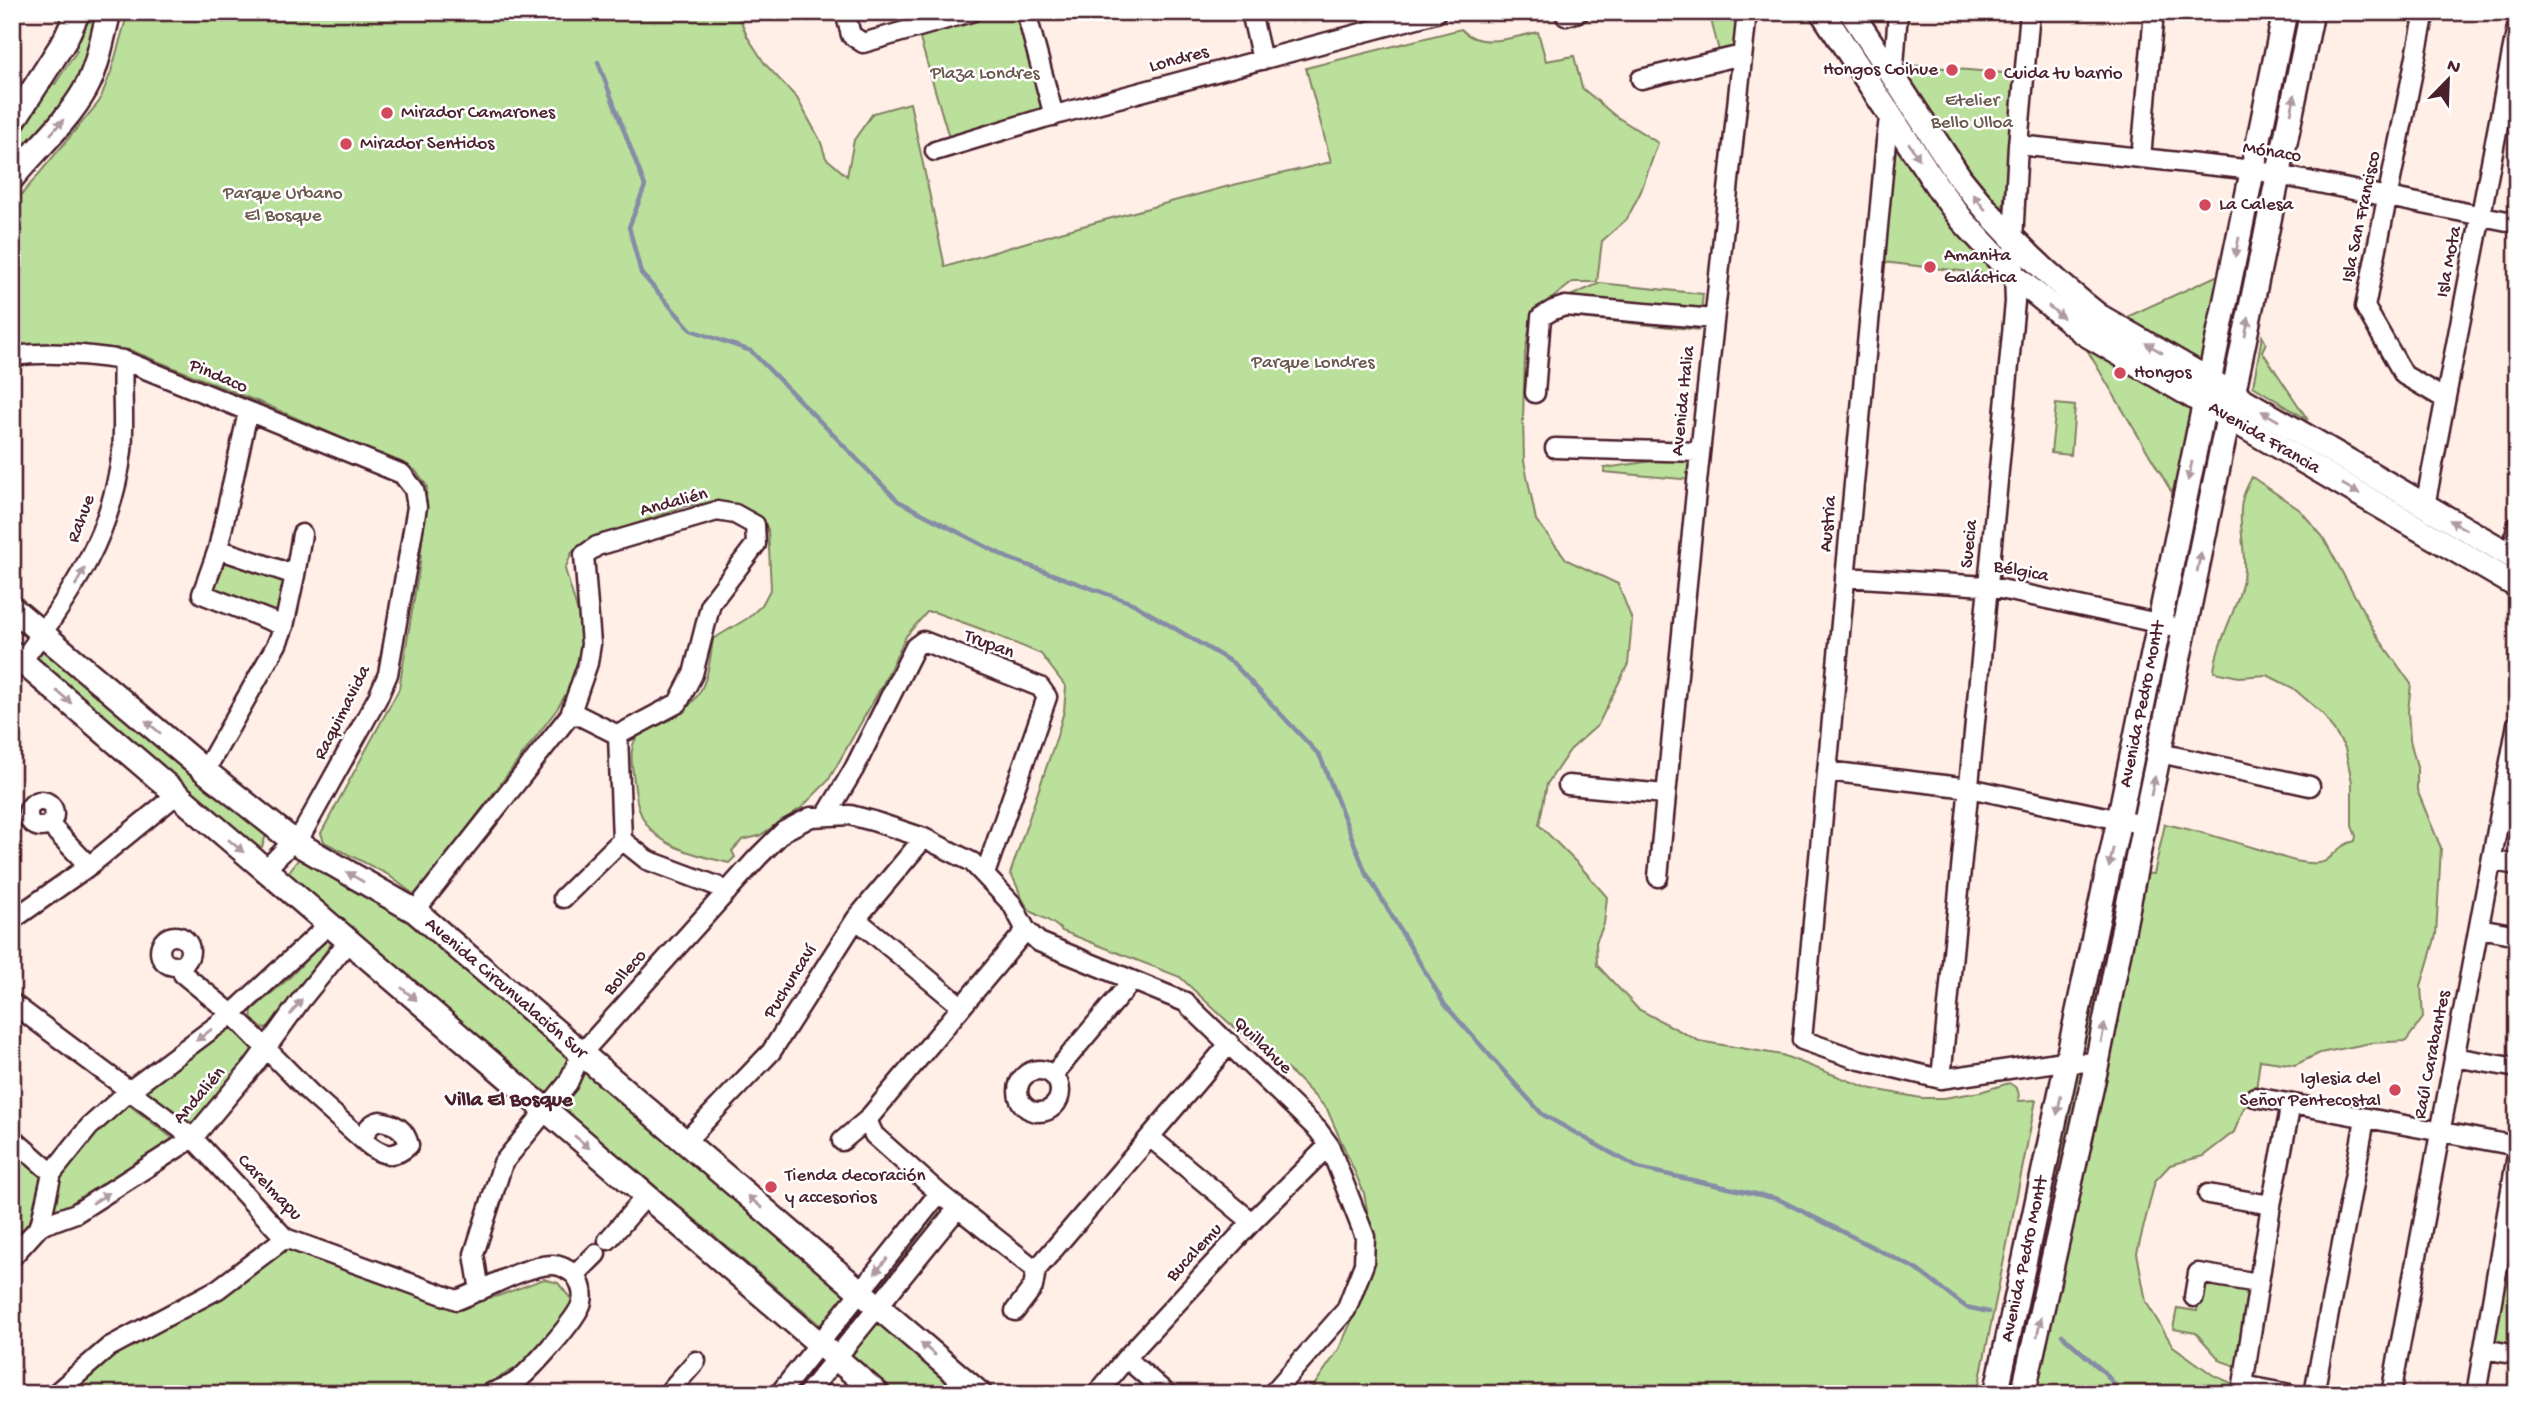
<svg xmlns="http://www.w3.org/2000/svg" width="2529" height="1406" font-family="'Gochi Hand',sans-serif">
	<style>
		.green { fill: #bbe09b; stroke: #828063; stroke-width: 2 }
		.lines { fill: none; stroke-linecap: round; stroke-linejoin: round }
		.stream { stroke: #868ca6; stroke-width: 4.5 }
		.minor-casing { stroke: #4a1f2b; stroke-width: 23 }
		.major-casing { stroke: #4a1f2b; stroke-width: 28 }
		.minor { stroke: #fff; stroke-width: 18 }
		.major { stroke: #fff; stroke-width: 23 }
		.oneway { fill: #ae9aa0 }
		.poi-dot { fill: #d1495b; stroke: #fff; stroke-width: 2.5 }
		.labels { text-anchor: middle; dominant-baseline: central; stroke-width: 5; stroke-linejoin: round; paint-order: stroke }
		.street-label { font-size: 19px; fill: #4a1f2b; stroke: #fff }
		.poi-label { font-size: 19px; fill: #4a1f2b; stroke: #fff; text-anchor: start }
		.park-label { font-size: 19px; fill: #6c594d; stroke: #fff }
		.neighbourhood-label { font-size: 21px; font-weight: bold; fill: #4a1f2b; stroke: #fff }
	</style>
	<rect width="100%" height="100%" fill="#ffefe7"/>
	<filter id="ink" filterUnits="userSpaceOnUse"><feTurbulence type="fractalNoise" baseFrequency=".0143" numOctaves="2"/><feDisplacementMap in="SourceGraphic" scale="14" xChannelSelector="R" yChannelSelector="G"/><feConvolveMatrix kernelMatrix="1 2 1 2 8 2 1 2 1" color-interpolation-filters="sRGB"/></filter>
	<g filter="url(#ink)">
		<!-- green -->
		<path class="green" d="M84 12H99L88 68 63 112 12 161V132L44 82 55 84 77 51 68 42Z
			M128 12H737L747 36 765 64 797 98 820 140 826 158 847 176 854 140 873 113 910 103 945 267 1057 233 1229 186 1331 162 1306 68 1461 29C1480 50 1514 37 1538 32L1546 61 1574 56 1582 88 1614 115 1658 143 1641 191 1627 219 1602 241 1597 282H1573L1532 314 1525 353 1523 419 1524 461 1536 520 1567 560 1618 584 1632 620 1628 664 1598 725 1570 750 1547 784 1539 825 1579 865 1607 897 1604 924 1596 942 1597 965 1638 1009 1699 1041 1782 1055 1868 1088 1921 1098H1944L1980 1092 2009 1083C2018 1088 2020 1091 2018 1101L2036 1100 1977 1394H1308L1339 1349 1363 1296 1369 1272 1371 1232 1364 1193 1327 1109 1294 1075 1228 1022 1180 977 1062 931C1051 918 1037 918 1029 909 1019 899 1019 884 1010 874L1057 736 1064 711 1066 687 1041 654 981 629 934 612H927L906 636 883 684 828 781 801 808 759 836 742 840 732 851 735 857 729 863C701 856 659 848 644 820 636 807 635 788 633 773 631 760 629 742 641 733 648 727 661 725 670 720 705 700 708 676 713 639L748 618 762 605 771 588 768 529 759 516 736 505 720 502 685 506 590 541 572 552 565 569 581 623 583 646 572 684 557 709 416 896 387 874 324 842 321 833 399 689 420 563 427 486 415 470 264 404 130 350 68 344 12 349V206L99 102 111 72Z
			M971 12H1022L1049 110 950 141 917 29Z
			M1709 12H1738L1733 50 1720 55Z
			M2295 12H2307L2276 167 2265 165Z
			M1909 65 2015 74 2003 210 1992 212 1903 74Z
			M1904 146 2004 276 1883 262 1893 148Z
			M2227 271 2206 362 2191 359 2120 320Z
			M1600 283 1703 294 1699 330 1561 316V300Z
			M2262 336 2266 343 2262 351 2308 420 2253 386Z
			M2086 348 2191 410 2175 498 2171 491Z
			M2056 404 2075 406 2071 455 2051 453Z
			M1695 455 1692 480 1604 472V468Z
			M2252 477 2300 510 2323 537 2375 633 2411 684 2408 711 2410 740 2417 767V790L2441 848 2436 935 2421 986 2423 1018 2406 1041 2371 1043 2320 1053 2295 1065 2260 1060 2255 1097 2244 1108 2234 1132 2203 1156 2170 1165 2155 1181 2137 1253 2146 1302 2173 1346 2213 1375 2236 1385 2234 1394H2035L2036 1357 2137 873 2154 874 2165 824C2195 830 2225 839 2255 848 2276 854 2296 865 2319 863 2332 862 2335 845 2355 841L2356 836 2352 826V782L2345 748 2323 714 2293 688 2267 675 2239 677 2214 672C2217 638 2243 602 2244 568 2245 545 2237 519 2243 497 2245 490 2249 483 2252 477Z
			M223 558 284 579 288 587 283 611 276 615 213 590Z
			M2164 647 2172 649 2141 809 2132 807Z
			M49 650 266 835 262 847 252 849 38 664 37 657 43 651Z
			M2128 845 2092 1054 2082 1055 2123 846Z
			M303 853 408 916 576 1059 547 1100 285 877Z
			M329 936 334 940 272 1025 265 1028C254 1026 250 1021 252 1010L288 979Z
			M235 1027 257 1046 256 1052 198 1125 187 1127 148 1100 146 1092 150 1082 229 1028Z
			M2087 1067 2017 1394H2006L2077 1068Z
			M585 1068 853 1297 827 1331 558 1104Z
			M129 1105 176 1141 76 1205 56 1212 50 1205 61 1172 90 1136 119 1107Z
			M12 1145 43 1174 38 1189 39 1207 31 1218 24 1252 12 1264Z
			M938 1208 943 1211 940 1216 885 1284 880 1282Z
			M2511 1231 2517 1232V1304L2510 1347 2493 1345Z
			M282 1250H296L461 1309 474 1301 498 1296 544 1279 558 1283 572 1300 568 1318 519 1366 470 1394H63L111 1353Z
			M2202 1279 2252 1286 2239 1367 2221 1361 2196 1333 2173 1329 2177 1308 2197 1311Z
			M877 1322 963 1394H897L851 1354Z"/>
		<g class="lines">
			<!-- stream -->
			<path class="stream" d="M598 62 645 186 629 227 641 273 691 330 751 351 898 501 1008 558 1132 603 1233 663 1320 756 1365 871 1445 1005 1542 1114 1638 1168 1778 1199 1916 1269 1966 1307 1989 1312
				M2062 1335 2105 1373 2122 1394"/>
			<defs>
				<path id="minor" d="M845 12 851 35 863 43 971 12
					M1026 12 1054 116
					M1251 12 1262 60
					M2425 12 2365 307 2404 375 2445 399
					M1566 16 1579 12
					M1641 79 1742 55
					M1893 79 1898 12
					M1890 111 1886 141 1802 1040 1856 1059 1941 1079 2057 1062 2097 1063
					M2018 145 2254 170 2517 223
					M935 151 1044 118 1436 13
					M2141 158 2154 12
					M12 356C50 351 85 354 123 360L402 474 414 489 417 507 388 674 378 697 304 830 264 871
					M1535 393 1541 317 1553 310 1565 306 1714 319
					M248 412 218 549 202 594 284 626
					M1555 448 1700 452
					M2425 506 2517 27
					M2512 556 2517 526
					M295 575 302 534
					M1845 577 1987 586 2185 629
					M12 668 22 661C71 595 112 535 122 451 125 420 121 390 123 360
					M570 715 580 716 618 735
					M618 735 622 840 647 860 717 886 727 892
					M2160 753 2310 786
					M205 771 277 644 284 626 295 575 218 549
					M1827 771 1969 788 2144 825
					M1568 785 1665 794
					M28 814a13 13 0 1 1 26 0a13 13 0 1 1-26 0Z
					M827 814 854 769 915 647 923 641 1040 687 1047 697 985 874
					M49 824 89 866
					M2493 861 2517 865
					M1658 877 1697 482 1747 12
					M563 898 622 840
					M415 911 570 715 588 663 591 644 584 555 597 546 717 511 735 514 755 525 756 544 711 603 693 674 678 703 618 735
					M856 919 961 1006
					M12 920 89 866 176 795
					M2479 928 2517 935
					M160 951a15 15 0 1 1 30 0a15 15 0 1 1-30 0Z
					M180 965 183 974 232 1014 311 1094 363 1140
					M12 1003 193 1138 285 1238 457 1300C484 1290 524 1266 551 1265 560 1264 569 1270 575 1275
					M2454 1057 2517 1068
					M1018 1091a21 21 0 1 1 42 0a21 21 0 1 1-42 0Z
					M1053 1075 1131 982
					M1941 1079 2015 302 2013 241 2018 145 2030 12
					M2255 1097 2517 1146
					M867 1120 874 1135 939 1193 1036 1270
					M380 1121C396 1124 405 1129 409 1145 393 1161 378 1154 363 1140 366 1130 370 1123 380 1121Z
					M12 1138 52 1173
					M1151 1138 1252 1222
					M842 1141 867 1120 1026 930
					M685 1142 771 1052 856 919 924 838
					M2208 1194 2271 1205
					M40 1226 76 1213 193 1138 254 1065 301 1000 348 942
					M608 1240 646 1196
					M12 1257 40 1226 52 1173 89 1127 129 1091 232 1014 328 925
					M480 1291 474 1254 503 1163 568 1083 581 1054 758 857 784 831 811 817 850 815 873 821 924 838 972 862 1012 904 1026 930 1039 942 1185 1002 1318 1130 1329 1145 1365 1237 1364 1264 1346 1310 1272 1394
					M2194 1297 2198 1273 2258 1283
					M1015 1311 1033 1287 1036 1270 1230 1043
					M2484 1349 2517 1355
					M1126 1358 1167 1394
					M55 1394 109 1347 218 1289 285 1238
					M488 1394C497 1390 506 1388 514 1383 529 1373 578 1318 582 1302 584 1292 581 1283 575 1275L596 1254
					M667 1394 696 1361
					M779 1394 939 1193
					M807 1394 957 1209
					M1097 1394 1126 1358 1252 1222 1329 1145
					M2290 1394 2243 1385 2271 1205 2291 1104
					M2314 1394 2365 1119
					M2391 1394 2517 724
					M2476 1394 2517 1155"/>
				<g id="major">
					<path id="s1" d="M1822 12 1941 192 1963 221 2013 275 2084 333 2517 586"/>
					<path d="M1851 12 1960 178C2001 230 2046 275 2099 316L2517 559"/>
					<path d="M12 123 65 40 78 12"/>
					<path d="M12 178C36 149 66 123 85 90 98 67 102 38 109 12"/>
					<path id="s2" d="M12 608 205 771 293 841 415 911 980 1394"/>
					<path d="M12 653 878 1394"/>
					<path id="s3" d="M1996 1394 2116 834 2285 12"/>
					<path d="M2023 1394 2097 1063 2141 840 2312 12"/>
				</g>
			</defs>
			<!-- minor casing -->
			<use href="#minor" class="minor-casing"/>
			<!-- major casing -->
			<use href="#major" class="major-casing"/>
			<!-- minor -->
			<use href="#minor" class="minor"/>
			<!-- major -->
			<use href="#major" class="major"/>
		</g>
		<!-- one-way arrows -->
		<defs><path id="oneway-solid" d="M-6-.8H1V-3.2L6.5 0L1 3.2V.8H-6Z" transform="scale(1.75)"/></defs>
		<g class="oneway">
			<use href="#oneway-solid" transform="translate(2293 104) rotate(-79)"/>
			<use href="#oneway-solid" transform="translate(57 127) rotate(-49)"/>
			<use href="#oneway-solid" transform="translate(1914 151) rotate(57)"/>
			<use href="#oneway-solid" transform="translate(1979 202) rotate(-129)"/>
			<use href="#oneway-solid" transform="translate(2237 247) rotate(102)"/>
			<use href="#oneway-solid" transform="translate(2056 312) rotate(39)"/>
			<use href="#oneway-solid" transform="translate(2247 327) rotate(-78)"/>
			<use href="#oneway-solid" transform="translate(2154 348) rotate(-150)"/>
			<use href="#oneway-solid" transform="translate(2270 416) rotate(-150)"/>
			<use href="#oneway-solid" transform="translate(2190 471) rotate(102)"/>
			<use href="#oneway-solid" transform="translate(2351 489) rotate(30)"/>
			<use href="#oneway-solid" transform="translate(2458 525) rotate(-150)"/>
			<use href="#oneway-solid" transform="translate(2199 562) rotate(-79)"/>
			<use href="#oneway-solid" transform="translate(80 577) rotate(-61)"/>
			<use href="#oneway-solid" transform="translate(64 697) rotate(41)"/>
			<use href="#oneway-solid" transform="translate(153 727) rotate(-140)"/>
			<use href="#oneway-solid" transform="translate(2153 786) rotate(-78)"/>
			<use href="#oneway-solid" transform="translate(236 846) rotate(40)"/>
			<use href="#oneway-solid" transform="translate(2111 858) rotate(102)"/>
			<use href="#oneway-solid" transform="translate(355 877) rotate(-150)"/>
			<use href="#oneway-solid" transform="translate(409 994) rotate(40)"/>
			<use href="#oneway-solid" transform="translate(296 1007) rotate(-54)"/>
			<use href="#oneway-solid" transform="translate(2103 1033) rotate(-79)"/>
			<use href="#oneway-solid" transform="translate(204 1035) rotate(143)"/>
			<use href="#oneway-solid" transform="translate(2059 1105) rotate(102)"/>
			<use href="#oneway-solid" transform="translate(582 1142) rotate(40)"/>
			<use href="#oneway-solid" transform="translate(101 1198) rotate(-32)"/>
			<use href="#oneway-solid" transform="translate(755 1202) rotate(-140)"/>
			<use href="#oneway-solid" transform="translate(881 1266) rotate(129)"/>
			<use href="#oneway-solid" transform="translate(2039 1327) rotate(-78)"/>
			<use href="#oneway-solid" transform="translate(928 1349) rotate(-139)"/>
		</g>
	</g>
	<!-- markers -->
	<g class="poi-dot">
		<circle cx="1952" cy="70" r="7"/>
		<circle cx="1990" cy="74" r="7"/>
		<circle cx="387" cy="113" r="7"/>
		<circle cx="346" cy="144" r="7"/>
		<circle cx="2205" cy="205" r="7"/>
		<circle cx="1930" cy="267" r="7"/>
		<circle cx="2120" cy="373" r="7"/>
		<circle cx="2395" cy="1090" r="7"/>
		<circle cx="771" cy="1187" r="7"/>
	</g>
	<g class="labels">
		<!-- street labels -->
		<g class="street-label">
			<text transform="translate(1179 60) rotate(-15)">Londres</text>
			<text transform="translate(2272 153) rotate(9)">Mónaco</text>
			<text transform="translate(2362 217) rotate(-78)">Isla San Francisco</text>
			<text transform="translate(2450 262) rotate(-79)">Isla Mota</text>
			<text transform="translate(218 377) rotate(23)">Pindaco</text>
			<text transform="translate(1684 401) rotate(-84)">Avenida Italia</text>
			<text stroke="none"><textPath href="#s1" startOffset="626">Avenida Francia</textPath></text>
			<text transform="translate(674 503) rotate(-15)">Andalién</text>
			<text transform="translate(82 519) rotate(-70)">Rahue</text>
			<text transform="translate(1829 524) rotate(-85)">Austria</text>
			<text transform="translate(1970 544) rotate(-84)">Suecia</text>
			<text transform="translate(2021 572) rotate(11)">Bélgica</text>
			<text transform="translate(989 645) rotate(21)">Trupan</text>
			<text stroke="none"><textPath href="#s3" startOffset="705">Avenida Pedro Montt</textPath></text>
			<text transform="translate(343 713) rotate(-63)">Raquimavida</text>
			<text transform="translate(626 973) rotate(-48)">Bolleco</text>
			<text transform="translate(791 982) rotate(-58)">Puchuncaví</text>
			<text stroke="none"><textPath href="#s2" startOffset="625">Avenida Circunvalación Sur</textPath></text>
			<text transform="translate(1262 1046) rotate(44)">Quillahue</text>
			<text transform="translate(2433 1055) rotate(-79)">Raúl Carabantes</text>
			<text transform="translate(200 1096) rotate(-49)">Andalién</text>
			<text transform="translate(269 1188) rotate(46)">Carelmapu</text>
			<text transform="translate(1195 1253) rotate(-47)">Bucalemu</text>
			<text stroke="none"><textPath href="#s3" startOffset="138">Avenida Pedro Montt</textPath></text>
		</g>
		<!-- poi labels -->
		<g class="poi-label">
			<text x="1938" y="70" text-anchor="end">Hongos Coihue</text>
			<text x="2004" y="74">Cuida tu barrio</text>
			<text x="401" y="113">Mirador Camarones</text>
			<text x="360" y="144">Mirador Sentidos</text>
			<text x="2219" y="205">La Calesa</text>
			<text x="1944" y="256">Amanita<tspan x="1944" dy="22">Galáctica</tspan></text>
			<text x="2134" y="373">Hongos</text>
			<text x="2381" y="1079" text-anchor="end">Iglesia del<tspan x="2381" dy="22">Señor Pentecostal</tspan></text>
			<text x="785" y="1176">Tienda decoración<tspan x="785" dy="22">y accesorios</tspan></text>
		</g>
		<!-- park labels -->
		<g class="park-label">
			<text x="985" y="74">Plaza Londres</text>
			<text x="1972" y="101">Etelier<tspan x="1972" dy="22">Bello Ulloa</tspan></text>
			<text x="283" y="194">Parque Urbano<tspan x="283" dy="22">El Bosque</tspan></text>
			<text x="1313" y="363">Parque Londres</text>
		</g>
		<!-- neighbourhood labels -->
		<g class="neighbourhood-label">
			<text x="509" y="1101">Villa El Bosque</text>
		</g>
	</g>
	<!-- margin -->
	<rect width="2529" height="1406" fill="none" stroke="#fff" stroke-width="42"/>
	<rect x="21" y="21" width="2487" height="1364" fill="none" stroke="#4a1f2b" stroke-width="2.5" filter="url(#ink)"/>
	<!-- north arrow -->
	<g transform="translate(2448 80) rotate(23)" stroke="#ffffff" stroke-width="5" paint-order="stroke">
	<path d="M0-5L12 26L0 18L-12 26Z" fill="#4a1f2b"/>
	<text y="-10" font-size="19" font-weight="bold" text-anchor="middle" fill="#4a1f2b">N</text>
	</g>
</svg>
